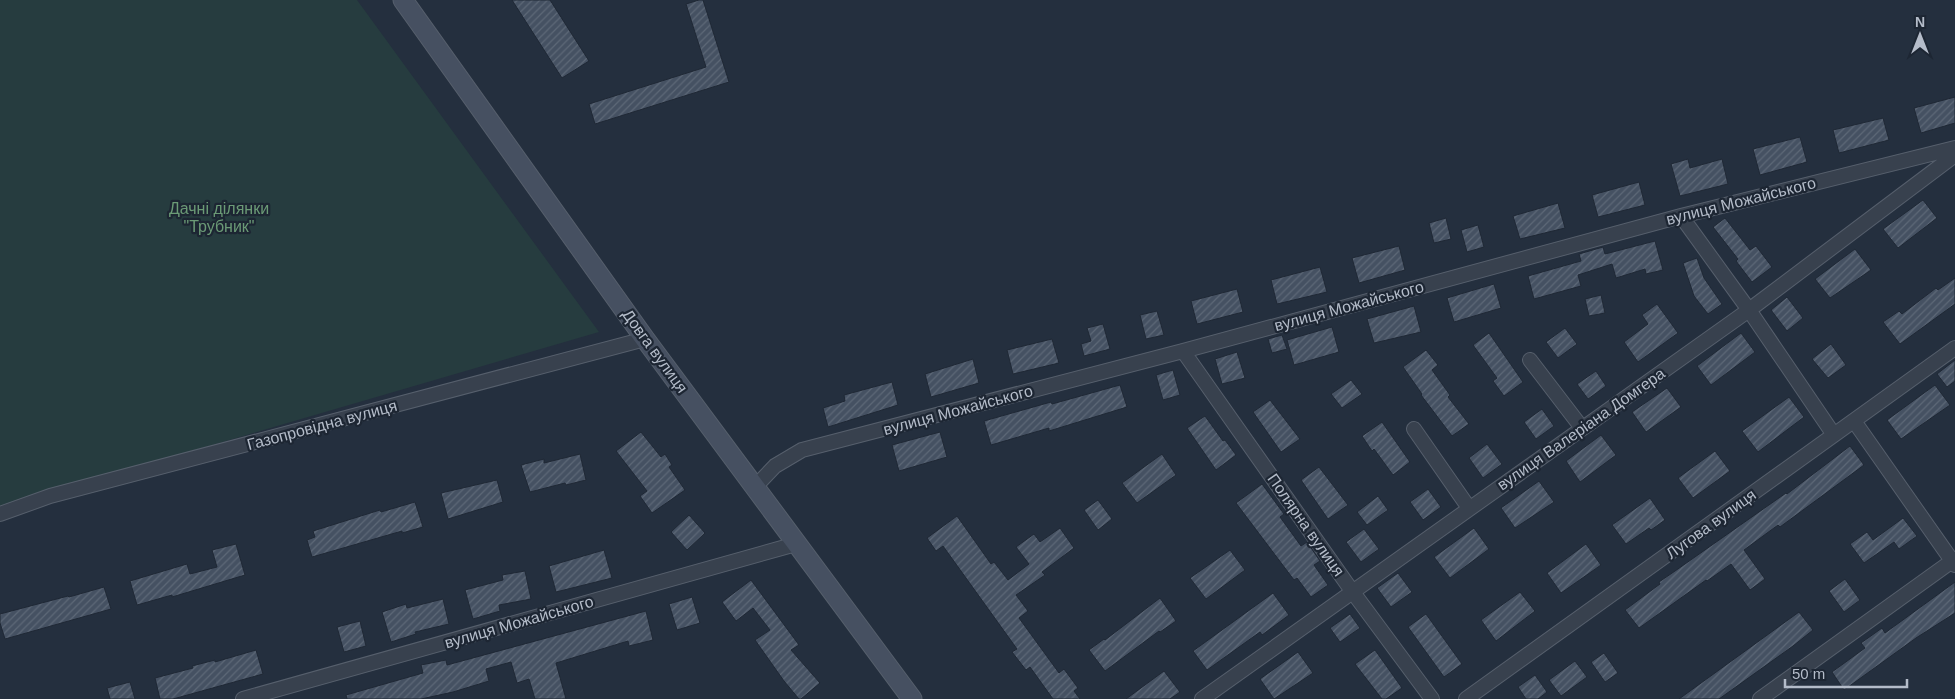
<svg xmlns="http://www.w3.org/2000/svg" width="1955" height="699" font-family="Arial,sans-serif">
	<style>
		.garden { fill: #263c3f }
		.building { fill: url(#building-hatch); stroke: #1f2835 }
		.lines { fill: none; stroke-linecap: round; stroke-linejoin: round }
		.street-casing { stroke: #565f6c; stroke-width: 16 }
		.secondary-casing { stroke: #565f6c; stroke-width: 21 }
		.street { stroke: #38414e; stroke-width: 14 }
		.secondary { stroke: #465061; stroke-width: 19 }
		.labels { text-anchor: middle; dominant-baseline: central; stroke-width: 4.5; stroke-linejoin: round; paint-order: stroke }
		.street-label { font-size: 16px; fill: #b4bcc9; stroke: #1d2633 }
		.park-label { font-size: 16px; fill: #6b9a76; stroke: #1d2633 }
	</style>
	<defs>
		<pattern id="building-hatch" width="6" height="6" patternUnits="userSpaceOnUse" patternTransform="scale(1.25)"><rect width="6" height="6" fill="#455162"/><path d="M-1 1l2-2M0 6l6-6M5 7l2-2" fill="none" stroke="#5d6877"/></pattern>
	</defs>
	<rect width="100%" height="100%" fill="#242f3e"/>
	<!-- garden -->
	<path class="garden" d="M0 0H357L599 332 0 507Z"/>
	<!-- building -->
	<path class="building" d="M512 0H550L589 61 562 78Z
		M699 0H703L729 82 595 124 589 104 706 67 686 4Z
		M1955 97V123L1921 133 1914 108Z
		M1883 118 1889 140 1839 153 1833 130Z
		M1800 137 1807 162 1760 175 1753 149Z
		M1688 159 1690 168 1722 159 1728 184 1680 196 1671 164Z
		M1639 182 1645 205 1598 217 1592 195Z
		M1923 200 1937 218 1898 248 1883 229Z
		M1558 203 1565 228 1520 239 1513 216Z
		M1446 218 1451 239 1434 243 1429 223Z
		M1725 218 1750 250 1756 246 1772 267 1752 282 1736 261 1738 259 1713 227Z
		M1478 225 1484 247 1467 252 1461 230Z
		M1655 241 1663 270 1646 274 1645 269 1616 278 1612 264 1578 275 1581 286 1534 299 1528 276 1581 261 1579 254 1603 247 1605 254Z
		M1399 246 1405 270 1359 283 1352 258Z
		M1855 249 1871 270 1830 298 1815 279Z
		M1697 258 1704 278 1722 304 1708 314 1694 296 1683 263Z
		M1320 267 1327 292 1277 304 1271 280Z
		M1955 278V304L1900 344 1883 322 1899 311 1902 314 1936 288 1938 290Z
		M1494 284 1501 308 1454 322 1447 298Z
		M1237 289 1243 312 1197 324 1191 301Z
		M1601 295 1605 313 1589 316 1585 299Z
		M1787 297 1803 318 1787 331 1771 310Z
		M1657 304 1678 333 1638 362 1624 342 1648 324 1642 315Z
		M1414 306 1421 332 1374 343 1367 319Z
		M1157 311 1164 335 1146 339 1140 315Z
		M1103 324 1110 349 1084 356 1081 344 1091 341 1087 328Z
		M1332 327 1339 352 1294 365 1287 340Z
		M1565 328 1577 344 1558 358 1546 342Z
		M1489 333 1523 382 1504 396 1493 381 1497 378 1473 345Z
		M1741 333 1755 352 1711 385 1697 366Z
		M1282 335 1287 349 1272 353 1268 339Z
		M1052 339 1059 363 1013 374 1007 350Z
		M1831 344 1846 365 1828 378 1812 359Z
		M1426 350 1438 365 1432 370 1450 395 1448 397 1469 424 1452 436 1421 395 1422 394 1403 367Z
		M1237 352 1245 378 1222 384 1215 359Z
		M973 359 979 383 931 397 925 374Z
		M1955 360V381L1947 387 1937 374Z
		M1173 370 1180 395 1163 400 1156 375Z
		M1596 371 1606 386 1588 399 1577 384Z
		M1351 380 1362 394 1342 408 1331 394Z
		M892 382 898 405 828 427 823 408 845 401 844 395Z
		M1120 385 1127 407 1049 431V428L991 445 984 421 1051 402 1052 404Z
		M1935 385 1950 405 1901 439 1887 420Z
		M1667 388 1681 407 1646 432 1632 412Z
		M1789 397 1804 417 1758 452 1742 431Z
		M1270 400 1300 439 1281 452 1253 412Z
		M1542 409 1554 426 1536 439 1524 422Z
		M1205 416 1223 441 1225 440 1236 455 1216 470 1187 428Z
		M1382 422 1410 462 1393 475 1374 449 1372 451 1362 436Z
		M641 432 661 457 665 454 672 465 669 467 685 490 652 513 640 496 647 491 616 451Z
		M940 432 947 457 899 471 892 445Z
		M1601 435 1616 455 1580 482 1566 461Z
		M1487 444 1502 464 1483 478 1469 458Z
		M1850 446 1864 465 1780 527 1778 525 1744 550 1765 579 1750 590 1731 564 1707 581 1706 580 1639 628 1625 610 1660 584 1659 582 1675 571 1786 493 1787 494Z
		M1715 451 1730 471 1693 498 1678 478Z
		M580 454 586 480 566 485 565 483 530 492 521 465 544 459V463Z
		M1162 454 1176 475 1137 503 1122 483Z
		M1319 467 1348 505 1328 519 1301 480Z
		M497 480 503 502 448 519 441 493Z
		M1539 481 1554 502 1515 528 1501 508Z
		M1262 484 1284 514 1280 517 1301 546 1307 542 1320 561 1314 565 1328 585 1311 597 1297 578 1294 580 1236 503Z
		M1428 489 1441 507 1423 520 1410 502Z
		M1378 496 1388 510 1367 525 1357 512Z
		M1650 498 1665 520 1651 530 1649 528 1626 544 1612 525Z
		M1098 500 1112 519 1098 530 1084 510Z
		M415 502 423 527 402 533V531L312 557 307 540 315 537 313 531 380 510 381 512Z
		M689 515 705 533 687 550 671 532Z
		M957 516 991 564 994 562 1008 580 1029 564 1016 547 1034 534 1040 542 1060 528 1074 548 1042 572 1045 575 1016 595 1028 611 1019 618 1059 673 1064 669 1078 688 1074 691 1080 699H1053L1030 667 1026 670 1012 652 1017 649 943 546 936 551 927 538Z
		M1903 518 1917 536 1899 549 1894 542 1864 563 1850 544 1867 532 1873 540Z
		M1474 528 1489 549 1450 578 1434 557Z
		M1364 529 1379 549 1361 562 1346 542Z
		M236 544 245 575 172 597V595L137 605 130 581 187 564 190 574 217 567 212 550Z
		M1586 544 1601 565 1561 593 1547 573Z
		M604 550 612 578 556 592 549 566Z
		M1230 550 1245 570 1206 599 1190 578Z
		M525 571 531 599 499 605 500 611 473 619 465 590 503 580 502 575Z
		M1398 573 1412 592 1391 607 1377 588Z
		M1845 579 1860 600 1844 612 1829 591Z
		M751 580 799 645 791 650 820 683 801 699H799L784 681 755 640 770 630 753 608 736 621 722 602Z
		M1955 582V613L1916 638 1844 690 1832 672 1865 648 1861 643 1882 628 1885 633Z
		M104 587 111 609 5 639 0 623V614L68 596 69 597Z
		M1520 592 1535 611 1496 641 1481 620Z
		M1273 593 1289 615 1262 635 1260 632 1207 670 1193 651Z
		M692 597 700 623 677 630 669 604Z
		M1160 598 1176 621 1160 632 1159 631 1105 671 1089 650 1104 639 1105 640Z
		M443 599 449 624 415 632 416 634 391 642 382 612 406 604 407 608Z
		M646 611 653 640 629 646 628 641 556 663 566 699H535L529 679 517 683 511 662 486 669 489 681 453 692 421 699H347L346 695 423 673 421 665 446 660 447 665Z
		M1799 612 1813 630 1793 646 1719 699H1679Z
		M1350 614 1360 628 1340 642 1330 628Z
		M1426 614 1462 664 1444 677 1408 627Z
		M360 621 366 646 344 652 337 627Z
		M256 650 263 674 173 699H160L155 678 193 668 192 666 215 660V662Z
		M1375 650 1402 688 1386 699H1382L1355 664Z
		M1298 652 1313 673 1274 699 1260 679Z
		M1604 653 1618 673 1605 682 1591 662Z
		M1575 661 1587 677 1561 696 1549 680Z
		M1164 671 1180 692 1170 699H1126Z
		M1535 675 1547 692 1538 699H1526L1518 687Z
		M130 682 135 699H110L107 688Z"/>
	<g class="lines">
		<defs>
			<path id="street" d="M1681 216 1749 310 1834 435
				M1183 351 1352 591 1432 699
				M1530 360 1582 428
				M1854 421 1955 565
				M1414 429 1469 508
				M755 487 775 466 802 450 1183 351 1681 216 1955 148
				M0 514 50 496 645 339
				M243 699 796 544
				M1202 699 1749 310 1955 155
				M1466 699 1955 348
				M1760 699 1955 559"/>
			<path id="secondary" d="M403 0 645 339 912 699"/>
		</defs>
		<!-- street casing -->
		<use href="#street" class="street-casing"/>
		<!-- secondary casing -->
		<use href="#secondary" class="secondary-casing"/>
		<!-- street -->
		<use href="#street" class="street"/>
		<!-- secondary -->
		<use href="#secondary" class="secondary"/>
	</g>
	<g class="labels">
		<!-- street labels -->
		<g class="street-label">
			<text transform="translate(1741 201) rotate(-14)">вулиця Можайського</text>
			<text transform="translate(1349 306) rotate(-15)">вулиця Можайського</text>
			<text transform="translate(655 351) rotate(54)">Довга вулиця</text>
			<text transform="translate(958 410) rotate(-15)">вулиця Можайського</text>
			<text transform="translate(322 425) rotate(-15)">Газопровідна вулиця</text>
			<text transform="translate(1581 429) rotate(-35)">вулиця Валеріана Домгера</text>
			<text transform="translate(1711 524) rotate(-36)">Лугова вулиця</text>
			<text transform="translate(1306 525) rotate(55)">Полярна вулиця</text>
			<text transform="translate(519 622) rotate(-16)">вулиця Можайського</text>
		</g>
		<!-- park labels -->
		<g class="park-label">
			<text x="219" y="208">Дачні ділянки<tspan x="219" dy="18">"Трубник"</tspan></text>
		</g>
	</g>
	<!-- north arrow -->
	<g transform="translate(1920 35)" stroke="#1d2633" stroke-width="4" paint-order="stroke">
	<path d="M0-4L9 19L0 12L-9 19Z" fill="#b4bcc9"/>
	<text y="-8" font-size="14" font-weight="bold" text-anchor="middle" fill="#b4bcc9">N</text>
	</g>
	<!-- scale -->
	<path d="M1785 679v8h122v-8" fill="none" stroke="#b4bcc9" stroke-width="2.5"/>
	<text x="1792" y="679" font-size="15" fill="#b4bcc9" stroke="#1d2633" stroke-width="4" paint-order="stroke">50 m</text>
</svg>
